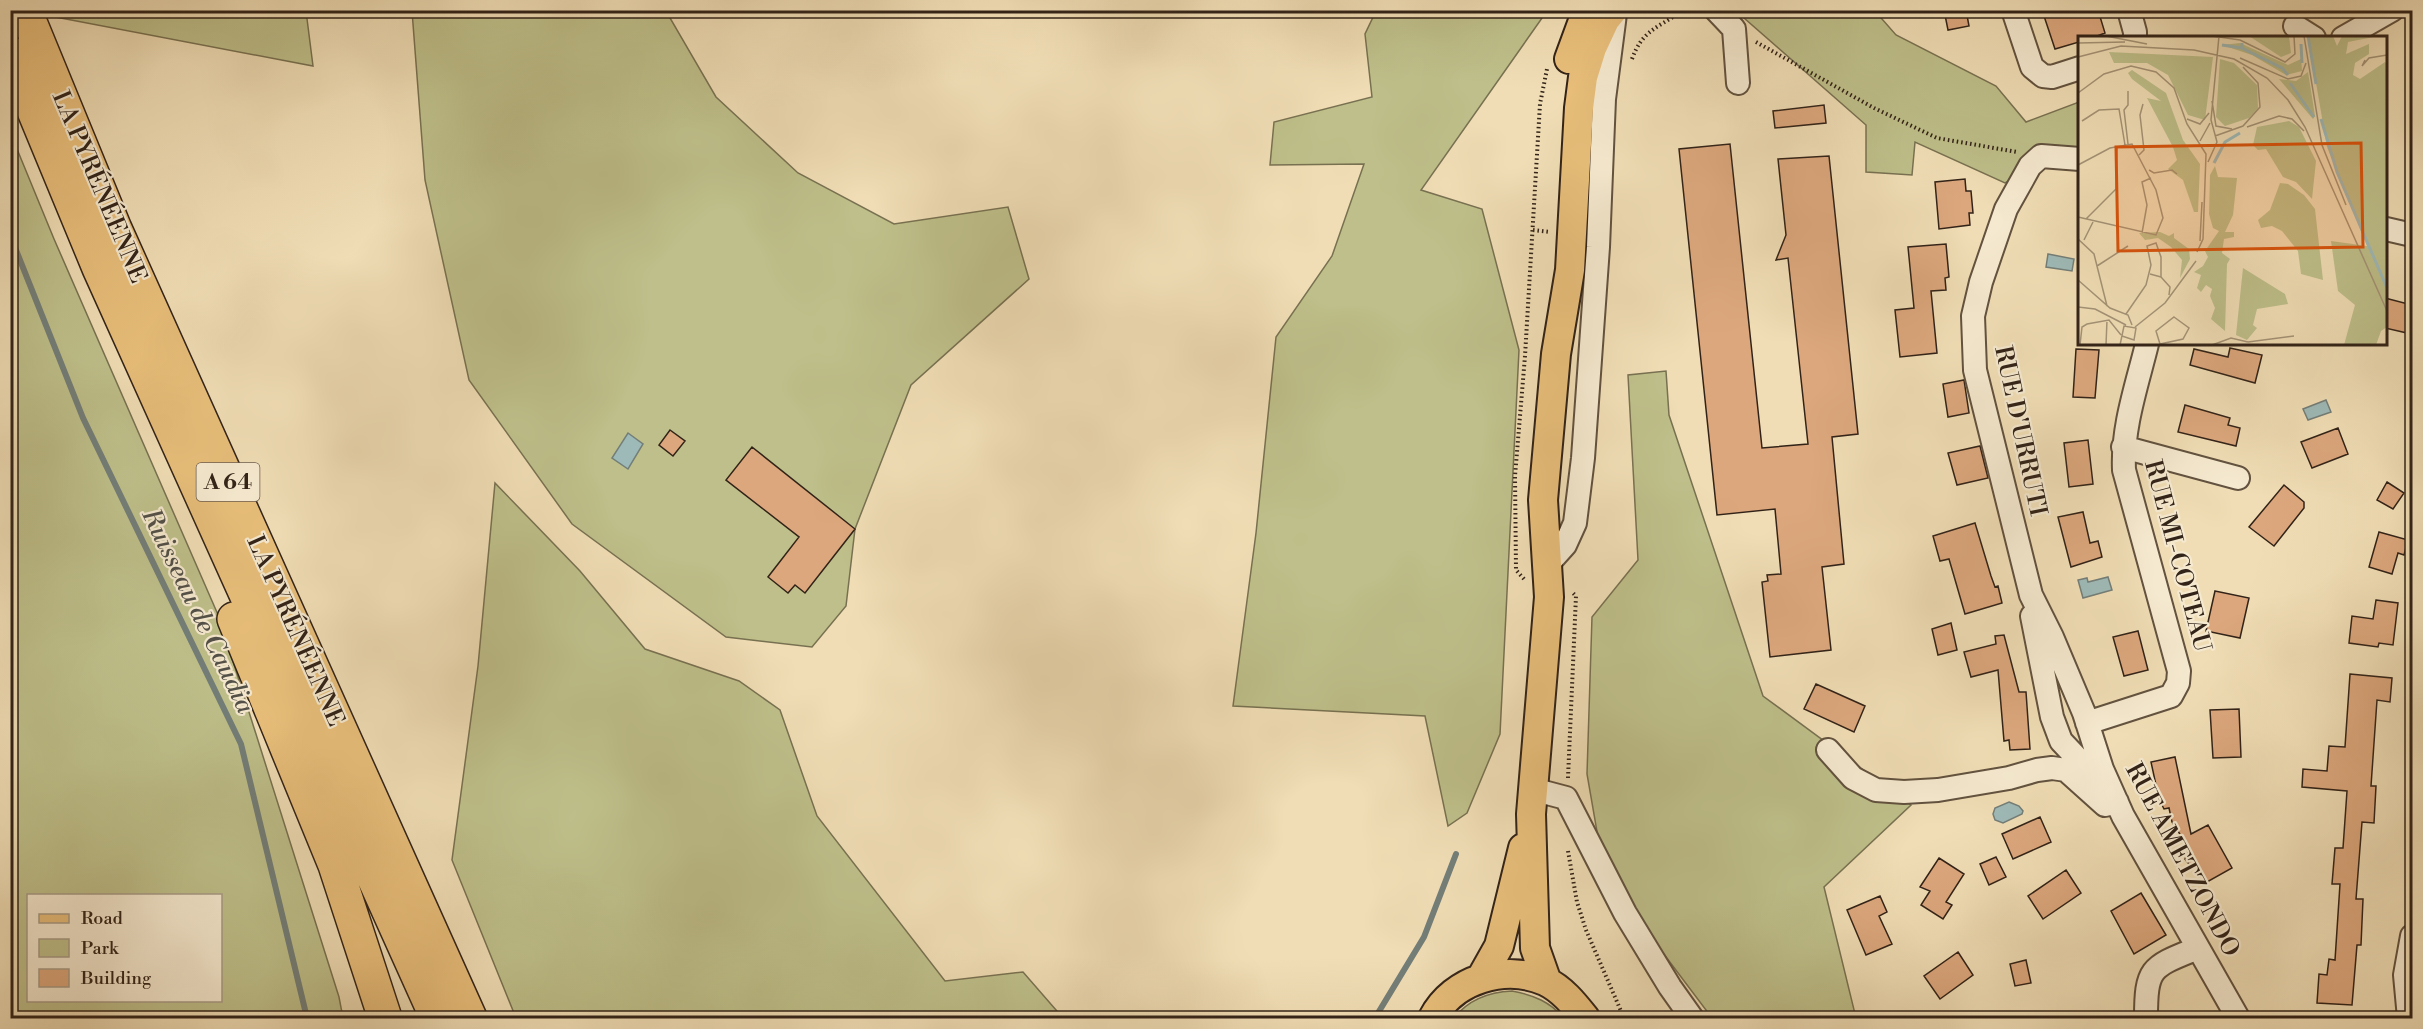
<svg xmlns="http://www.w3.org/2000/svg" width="2423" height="1029" font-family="'Libre Bodoni',serif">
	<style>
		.green { fill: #bebf8a; stroke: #787151; stroke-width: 1.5; fill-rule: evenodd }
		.water { fill: #9ebab8; stroke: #737e78; stroke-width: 1.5 }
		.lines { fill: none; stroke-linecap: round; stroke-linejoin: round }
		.stream { stroke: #737e78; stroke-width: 6 }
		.building { fill: #dca77d; stroke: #322318; stroke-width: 1.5 }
		.minor-casing { stroke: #62523f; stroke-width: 26 }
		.major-casing { stroke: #322318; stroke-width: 32 }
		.highway-casing { stroke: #322318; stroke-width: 36 }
		.path { stroke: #322318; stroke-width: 4; stroke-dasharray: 1.5 3; stroke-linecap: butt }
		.minor { stroke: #f5e9cf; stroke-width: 22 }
		.major { stroke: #e8be7a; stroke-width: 28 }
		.highway { stroke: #e8be7a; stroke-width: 33 }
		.labels { text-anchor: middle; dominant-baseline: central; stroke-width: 4.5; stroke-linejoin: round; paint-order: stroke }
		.shield { fill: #f5e9cf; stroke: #6c5e4f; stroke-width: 1.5 }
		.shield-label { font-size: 22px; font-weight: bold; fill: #322318 }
		.street-label { font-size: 24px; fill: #322318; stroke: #f5e9cf }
		.water-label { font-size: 26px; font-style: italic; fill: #525048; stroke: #f5e9cf }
		.inset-river { fill: none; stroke: #9ebab8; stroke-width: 3 }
		.inset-road { fill: none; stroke: #a49376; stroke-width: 1.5 }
		.view { fill: #d6540d; fill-opacity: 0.15; stroke: #d6540d; stroke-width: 3 }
		.inset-edge { fill: none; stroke: #322318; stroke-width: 3 }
	</style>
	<rect width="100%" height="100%" fill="#f0ddb5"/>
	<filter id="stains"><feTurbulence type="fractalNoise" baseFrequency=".00333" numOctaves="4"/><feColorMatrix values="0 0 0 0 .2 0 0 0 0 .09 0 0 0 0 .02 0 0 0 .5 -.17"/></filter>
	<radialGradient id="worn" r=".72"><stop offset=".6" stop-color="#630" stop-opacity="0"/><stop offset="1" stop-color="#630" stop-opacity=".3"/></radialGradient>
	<!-- green -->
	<path class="green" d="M24 11H306L313 66Z
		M412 11H666L716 97 798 173 894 224 1008 207 1029 279 911 385 855 529 846 606 812 647 726 637 572 524 469 380 425 180Z
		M1376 11H1547L1421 190 1482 209 1519 350 1500 734 1467 813 1448 826 1425 716 1233 706 1256 533 1276 337 1332 256 1364 164 1270 165 1274 122 1372 97 1365 34Z
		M1736 11H1875L1896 35 1996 86 2026 122 2079 102V156L2060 153 2005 183 1915 142 1912 175 1866 172V125Z
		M10 132 54 239 219 617 339 997 343 1018H11ZM28 896H220V1000H28Z
		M1666 371 1669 415 1763 696 1911 805 1824 887 1856 1018H1712L1660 949 1600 849 1587 774 1592 617 1638 560 1628 375Z
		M495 483 580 571 645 649 739 681 780 710 817 816 945 981 1023 972 1063 1018H516L452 860 478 666Z
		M1512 991C1534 995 1550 1002 1564 1018H1454C1469 999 1489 992 1512 991Z"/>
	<!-- water -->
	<path class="water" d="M2048 254 2074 259 2072 271 2046 267Z
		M2326 400 2331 412 2308 420 2303 409Z
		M628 433 643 444 628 469 612 458Z
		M2108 577 2112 590 2083 598 2078 580 2087 578 2088 582Z
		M2009 802 2019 806 2023 811 2022 814 2003 823 1995 820 1993 814 1995 808Z"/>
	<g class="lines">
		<!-- stream -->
		<path class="stream" d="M10 235 83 418 241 744 307 1018
			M1375 1018 1424 937 1456 854"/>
	</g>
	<!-- building -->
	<path class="building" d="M1944 10H1966L1969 26 1948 30Z
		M2042 10H2098L2105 33 2092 38H2079V42L2055 49Z
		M1824 105 1826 123 1775 128 1773 111Z
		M1730 144 1762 448 1808 444 1788 258 1776 260 1786 235 1778 159 1829 156 1858 434 1832 437 1844 564 1822 567 1831 650 1770 657 1762 582 1768 581 1767 575 1781 574 1775 509 1717 515 1679 149Z
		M1965 179 1966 191H1971L1973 213H1969L1970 225 1939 229 1935 182Z
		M1946 244 1949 277 1945 278 1946 290 1931 291 1937 353 1900 357 1895 310 1914 308 1908 247Z
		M2385 298 2412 305 2407 333 2385 328Z
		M2230 348 2262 355 2255 383 2190 365 2194 349 2228 357Z
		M2076 349 2099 350 2095 398 2073 397Z
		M1964 380 1969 413 1948 417 1943 384Z
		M2185 405 2230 418 2228 425 2240 428 2236 446 2178 432Z
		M2338 428 2348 454 2312 468 2301 442Z
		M670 430 685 441 673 456 659 445Z
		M2088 440 2093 484 2069 487 2064 443Z
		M1980 446 1988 478 1957 485 1948 453Z
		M752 447 855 529 805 593 795 585 788 593 768 577 799 537 726 480Z
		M2387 482 2404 493 2393 509 2377 500Z
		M2284 485 2304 502V508L2274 546 2249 527Z
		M2083 512 2090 543 2098 541 2102 557 2071 567 2058 517Z
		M1975 523 1991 576 1995 587 1998 586 2002 603 1965 614 1949 559 1940 561 1933 536Z
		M2379 532 2408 540 2404 555 2398 553 2392 574 2369 567Z
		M2215 591 2249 598 2240 638 2206 631Z
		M2376 600 2398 603 2393 645 2379 643 2378 647 2349 643 2352 616 2373 619Z
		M1951 623 1957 650 1938 655 1932 629Z
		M2138 631 2148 670 2124 676 2113 637Z
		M2004 635 2019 692H2026L2030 749 2010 750 2009 740 2004 741 1998 670 1971 677 1964 652 1996 644 1995 636Z
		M2350 674 2392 678 2390 702 2377 700 2371 786H2376L2374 823 2362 822 2356 899H2363L2361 945H2357L2352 1005 2317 1003 2319 974 2327 975 2329 959 2335 960 2340 884H2332L2335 848H2343L2347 791 2302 787 2303 769 2327 771 2329 746 2345 747Z
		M1816 684 1865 706 1854 732 1804 709Z
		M2239 709 2241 757 2213 758 2210 710Z
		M2175 757 2191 834 2208 825 2232 868 2207 882 2198 866 2189 864 2185 859 2189 848 2172 822 2169 808 2164 809 2159 799 2151 762Z
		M2040 817 2051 842 2013 859 2002 834Z
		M1996 857 2006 877 1989 885 1980 864Z
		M1939 858 1964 874 1946 902 1952 905 1943 919 1921 905 1930 891 1920 887Z
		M2066 870 2081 893 2043 919 2028 896Z
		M2141 893 2166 935 2134 954 2111 911Z
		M1880 896 1887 912 1879 916 1892 944 1866 955 1847 910Z
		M1958 952 1973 975 1940 999 1924 976Z
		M2026 960 2031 983 2015 986 2010 964Z"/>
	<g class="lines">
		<defs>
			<path id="minor" d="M1716 10 1734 29 1738 83
				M2013 10 2032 67 2043 76 2052 77 2080 68
				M2129 10 2135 32V38
				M2295 26 2314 38
				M2343 38 2392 10
				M2080 159 2041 156 2030 166 2006 209 1981 282 1973 316 1975 370 2031 595 2052 637 2084 713 2102 769 2123 816 2238 1018
				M2386 229 2412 235
				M2123 447 2238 478
				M1547 565 1565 545 1575 523 1583 458 1598 247 1604 99 1615 14
				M2032 616 2052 717 2061 741 2078 759 2094 771 2102 769
				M2087 723 2171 696 2178 683 2179 671 2124 470C2122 427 2137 385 2147 344
				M1828 750 1853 778 1876 790 1904 792 1938 790 2009 778 2037 770 2052 768 2066 770 2105 805 2117 802
				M1532 789 1566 798 1625 913 1670 987 1692 1018
				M2146 1018C2146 967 2151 967 2198 948
				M2409 1018 2405 975 2412 936"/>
			<path id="major" d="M1569 59 1587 10
				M1481 978 1499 946 1523 848
				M1547 982 1535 948 1531 814 1549 597 1543 500 1556 354 1570 270 1579 108 1583 77 1592 48 1605 20 1613 10
				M1433 1018C1453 979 1505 964 1545 981 1562 989 1574 1004 1585 1018"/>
			<path id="highway" d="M25 10 115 229 470 1018
				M10 53 99 268 437 1018
				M234 619 335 865 385 1018"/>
		</defs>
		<!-- minor casing -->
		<use href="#minor" class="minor-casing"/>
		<!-- major casing -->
		<use href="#major" class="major-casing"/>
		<!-- highway casing -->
		<use href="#highway" class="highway-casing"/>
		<!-- path -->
		<path class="path" d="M1756 42 1874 108 1937 138 2017 152
			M1632 59C1642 31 1657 28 1679 13
			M1533 230 1550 232
			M1524 579 1516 570 1515 476 1525 356 1540 104 1547 69
			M1568 778 1576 596 1572 592
			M1568 851 1577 902 1586 930 1624 1018"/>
		<!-- minor -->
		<use href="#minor" class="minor"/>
		<!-- major -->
		<use href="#major" class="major"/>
		<!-- highway -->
		<use href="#highway" class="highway"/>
	</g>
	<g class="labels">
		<!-- shield labels -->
		<rect class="shield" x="196.5" y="463" width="63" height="38" rx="4.5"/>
		<g class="shield-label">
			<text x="228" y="482">A 64</text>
		</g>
		<!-- street labels -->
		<g class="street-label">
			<text transform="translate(99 187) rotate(67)">LA PYRÉNÉENNE</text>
			<text transform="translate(2020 431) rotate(78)">RUE D'URRUTI</text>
			<text transform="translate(2177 556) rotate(75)">RUE MI-COTEAU</text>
			<text transform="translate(295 631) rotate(66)">LA PYRÉNÉENNE</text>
			<text transform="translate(2182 860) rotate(62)">RUE AMETZONDO</text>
		</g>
		<!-- water labels -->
		<g class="water-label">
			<text transform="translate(198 611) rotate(64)">Ruisseau de Caudia</text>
		</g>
	</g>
	<!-- overview -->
	<g transform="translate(2078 36)">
		<rect width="309" height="309" fill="#f0ddb5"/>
		<path d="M171 0H211L213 17 203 21ZM230 0H255L259 10 264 0H301L270 6 268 18 291 8V18L277 27 275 39 282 43 307 26 309 28V291L303 295 298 309H266L277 269 260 255 253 205 289 210 249 111ZM162 7 210 29 223 23 222 8 224 35 208 39 174 19 144 9ZM31 16 135 21 127 84 110 79 90 39 69 27H36ZM142 23 156 27 179 49 180 72 171 82 147 90 138 81ZM54 34 88 57 105 104 122 128 120 176H116L105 144 90 133 99 124 95 111 69 62 83 65 54 43 50 37ZM230 36 237 80 235 83 201 43 218 45ZM211 85 221 91 238 125 234 163 218 146 205 141 188 113 180 114 175 109 179 91ZM137 130 140 141 159 142 155 179 147 196H156V201L146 203 144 217 152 223 149 228 147 295 133 283 137 272 132 260 134 253 128 249 123 256 119 252 123 239 116 236 125 230 130 221 127 215 141 195 135 192 131 178 132 139ZM202 147 210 148 226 159 237 173 245 244 223 238 220 215 204 195 194 190 183 192 180 184 192 174ZM82 196 91 200 96 197V202L111 213 112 223 102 242 104 224 93 211 80 202 67 204 61 197ZM165 232 207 258 210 268 179 273 175 289 179 292 169 304 158 299Z" fill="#bebf8a"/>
		<path class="inset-river" d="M230 0 238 48M164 7V12L204 32 210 39M223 8 224 27M144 9 164 12M212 47 236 81M243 83 259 136 309 252M136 127 147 106 162 97"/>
		<path class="inset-road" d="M28 0 69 8M134 0 162 4 207 26 217 18 216 0M226 0 244 109 268 169M0 7 47 6M0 21 43 10 116 14 156 23 189 42 210 64 227 91 309 275M162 22 210 43 223 40 228 27M287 24 284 30 291 22 309 19M0 57 26 38 53 30 78 36 96 52 109 88 128 118 125 203 119 216M134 65 138 90 154 93M109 83 122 88 131 77M4 85 21 74 41 73 47 109M169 91 201 80 214 83 226 95M137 100 165 90 182 71 180 47 165 31M122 105 132 87M50 108 46 74 50 69V55M61 119 66 114 62 79 65 68M130 126 139 106 133 84 141 0M0 129 32 112 54 108 78 154 85 182 78 199 0 181M71 134 76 137 94 134 99 138M8 183 38 153 39 111M64 197 69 169 64 146 73 142M0 203 16 218 29 270M6 204 15 186M122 205 124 166M19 230 50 210M83 241 92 251 91 259M0 244 32 272 50 279 54 289M0 271 17 273 48 289M48 278 68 249 73 229 69 210 78 207 83 221V241L72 238M96 281 111 292 105 303 82 308 78 295ZM57 291 87 267 118 225M170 306 216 300M2 309 4 291 9 288 31 284 43 299M28 309 29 284M42 309 46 290 58 292 56 304 44 300M134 309 153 302 170 306"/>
		<path class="view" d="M283 107 285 211 40 215 38 111Z"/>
		<rect width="309" height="309" class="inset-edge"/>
	</g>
	<!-- margin -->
	<rect width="2423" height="1029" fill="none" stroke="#f0ddb5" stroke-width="36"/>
	<rect x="12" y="12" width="2399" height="1005" fill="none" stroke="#322318" stroke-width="3"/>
	<rect x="18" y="18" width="2387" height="993" fill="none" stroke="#322318" stroke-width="1.5"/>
	<!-- legend -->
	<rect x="27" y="894" width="195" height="108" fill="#f5e9cf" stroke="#a79a86" stroke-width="1.5"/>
	<rect x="39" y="914" width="30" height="9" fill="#e8be7a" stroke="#a79a86" stroke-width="1.5"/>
	<text x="81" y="924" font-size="18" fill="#322318">Road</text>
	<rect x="39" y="939" width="30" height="18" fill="#bebf8a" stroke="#a79a86" stroke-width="1.5"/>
	<text x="81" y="954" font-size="18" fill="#322318">Park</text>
	<rect x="39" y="969" width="30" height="18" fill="#dca77d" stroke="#a79a86" stroke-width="1.5"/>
	<text x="81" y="984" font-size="18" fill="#322318">Building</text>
	<rect width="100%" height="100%" filter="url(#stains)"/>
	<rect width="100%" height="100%" fill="url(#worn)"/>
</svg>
